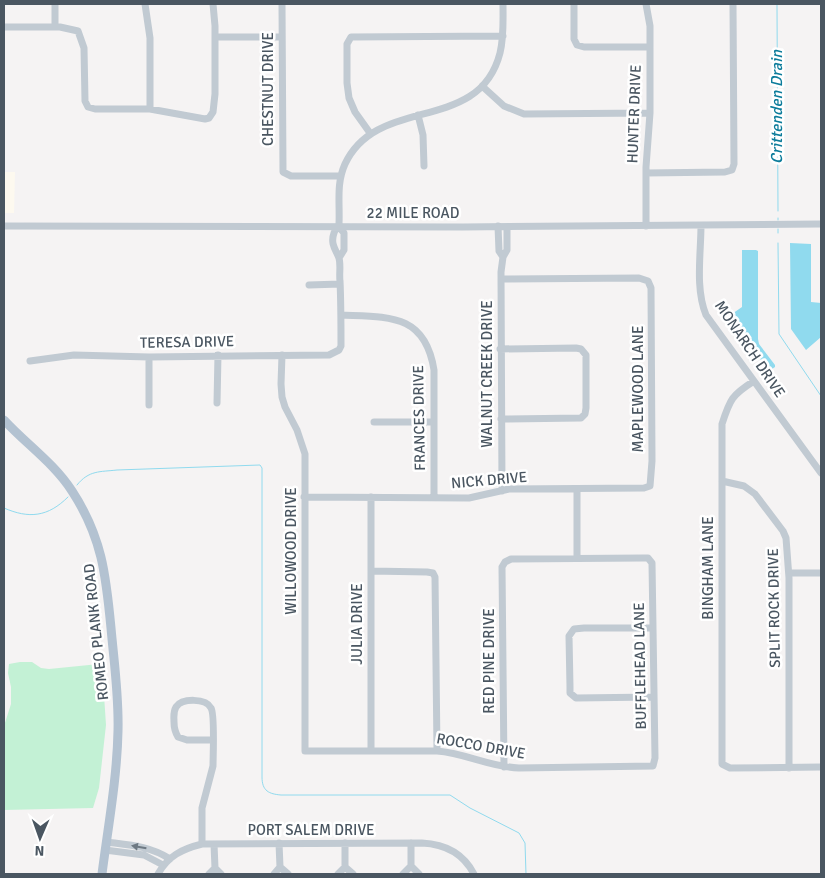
<svg xmlns="http://www.w3.org/2000/svg" width="825" height="878" font-family="Signika,sans-serif">
	<style>
		.commercial { fill: #fdf9ef }
		.green { fill: #c3f1d5 }
		.water { fill: #90daee }
		.lines { fill: none; stroke-linecap: round; stroke-linejoin: round }
		.stream { stroke: #90daee; stroke-width: 1 }
		.minor { stroke: #c1cad2; stroke-width: 7 }
		.major { stroke: #b3c2d1; stroke-width: 9 }
		.oneway { fill: #6e7983 }
		.labels { text-anchor: middle; dominant-baseline: central; stroke-width: 5; stroke-linejoin: round; paint-order: stroke }
		.street-label { font-size: 15px; fill: #4a5661; stroke: #fff }
		.water-label { font-size: 16px; font-style: italic; fill: #0c7c9b; stroke: #fff }
	</style>
	<rect width="100%" height="100%" fill="#f5f3f3"/>
	<!-- commercial -->
	<path class="commercial" d="M4 172H15L14 213H4Z"/>
	<!-- green -->
	<path class="green" d="M20 662H32L41 668 49 669 99 664 102 665 106 725 99 788 93 808 4 810V726L11 704V687L8 673 9 664Z"/>
	<!-- water -->
	<path class="water" d="M790 243 811 244V302L821 303V337L806 350 791 329Z
		M742 250H756L758 251V339L759 344 775 365V367L769 371 729 316 742 307Z"/>
	<g class="lines">
		<!-- stream -->
		<path class="stream" d="M777 4 778 211
			M778 218V220
			M778 229V233
			M778 243 779 334 821 396
			M77 485C89 470 100 472 117 470L260 465 262 468V777C262 791 269 794 281 795H450L470 808 519 833 525 843 526 874
			M4 508C29 519 48 517 68 497"/>
		<!-- minor -->
		<path class="minor" d="M145 4 150 38V109
			M282 4 283 172 291 176H341
			M574 4V39L577 45 584 47H650
			M4 27H60L78 31 84 48 85 101 88 107 95 109H150L205 119 209 118 213 112 215 94V26L213 4
			M55 27V4
			M215 37H282
			M482 86 504 106 524 114 650 113
			M418 115 423 135 424 166
			M370 133 355 112 349 98 347 83V44L351 37 503 36
			M646 173 725 172 732 170 734 164 733 4
			M701 225C701 254 695 288 706 315L821 473
			M4 226 463 227 821 224
			M498 226 499 251 503 257
			M646 226V167L650 113V26L646 4
			M339 227 344 233V250L339 258
			M309 285 340 284
			M341 315C388 317 425 313 434 370V498
			M500 349 576 348 581 349 586 355V408L585 414 581 418 501 419
			M282 355 281 384 282 397 285 407 297 430 305 454V751H437C465 753 490 767 519 768L653 766 655 758 652 563 648 558H643L511 559 505 562 502 567 504 767
			M149 357V405
			M30 361 74 355 149 357 329 355 339 350 341 346C341 324 341 303 340 281 339 274 341 265 339 258 336 250 330 244 334 233 335 229 338 228 339 224 340 203 336 184 345 164 378 94 479 135 500 53 504 37 503 20 503 4
			M754 381C732 395 730 399 722 424V764L730 768 821 767
			M217 403 218 355
			M374 422H433
			M722 481 744 486 755 494 783 531 786 538 789 578V768
			M577 489V558
			M502 491 501 272 503 257 507 250V227
			M304 497 469 498 509 489 644 488 650 486 652 461 651 288 648 281 639 278 501 279
			M371 571 427 572 433 573 435 577 437 751
			M789 573H821
			M653 628H584L574 629 569 636 570 687V693L576 698 654 697
			M371 751V497
			M106 842C129 845 150 846 170 859
			M279 843 280 867 288 874
			M202 844V808L213 766C213 757 215 714 211 708 206 698 182 698 176 707 173 712 174 717 174 722 174 728 175 732 178 737L187 740H213
			M214 844 215 868 221 874
			M105 850 144 855 163 865
			M411 866 419 874
			M345 867 353 874
			M158 874C168 856 182 849 202 844L422 843C444 844 463 853 474 874
			M209 874 215 868
			M274 874 280 867
			M338 874 345 867V843
			M403 874 411 866V843"/>
		<!-- major -->
		<path class="major" d="M4 420C26 444 54 463 72 491 102 537 106 575 111 628 114 662 119 696 118 731 117 779 108 827 102 874"/>
	</g>
	<!-- one-way arrows -->
	<defs><path id="oneway-solid" d="M-6-.8H1V-3.2L6.5 0L1 3.2V.8H-6Z" transform="scale(1.25)"/></defs>
	<use class="oneway" href="#oneway-solid" transform="translate(139 847) rotate(-170)"/>
	<g class="labels">
		<!-- street labels -->
		<g class="street-label">
			<text transform="translate(268 89) rotate(-90)">CHESTNUT DRIVE</text>
			<text transform="translate(634 114) rotate(-88)">HUNTER DRIVE</text>
			<text x="413" y="213">22 MILE ROAD</text>
			<text transform="translate(187 342) rotate(-1)">TERESA DRIVE</text>
			<text transform="translate(750 349) rotate(56)">MONARCH DRIVE</text>
			<text transform="translate(487 374) rotate(-90)">WALNUT CREEK DRIVE</text>
			<text transform="translate(638 389) rotate(-90)">MAPLEWOOD LANE</text>
			<text transform="translate(419 418) rotate(-91)">FRANCES DRIVE</text>
			<text transform="translate(489 480) rotate(-5)">NICK DRIVE</text>
			<text transform="translate(291 551) rotate(-90)">WILLOWOOD DRIVE</text>
			<text transform="translate(708 568) rotate(-90)">BINGHAM LANE</text>
			<text transform="translate(774 608) rotate(-91)">SPLIT ROCK DRIVE</text>
			<text transform="translate(357 624) rotate(-90)">JULIA DRIVE</text>
			<text transform="translate(96 632) rotate(-96)">ROMEO PLANK ROAD</text>
			<text transform="translate(489 661) rotate(-90)">RED PINE DRIVE</text>
			<text transform="translate(640 666) rotate(-91)">BUFFLEHEAD LANE</text>
			<text transform="translate(481 746) rotate(10)">ROCCO DRIVE</text>
			<text x="311" y="830">PORT SALEM DRIVE</text>
		</g>
		<!-- water labels -->
		<g class="water-label">
			<text transform="translate(777 107) rotate(-90)">Crittenden Drain</text>
		</g>
	</g>
	<!-- border -->
	<rect width="825" height="878" fill="none" stroke="#4a5661" stroke-width="10"/>
	<!-- north arrow -->
	<g transform="translate(40 838) rotate(182)" stroke="#ffffff" stroke-width="4" paint-order="stroke">
	<path d="M0-4L9 19L0 12L-9 19Z" fill="#4a5661"/>
	<text y="-8" font-size="14" font-weight="bold" text-anchor="middle" fill="#4a5661">N</text>
	</g>
</svg>
